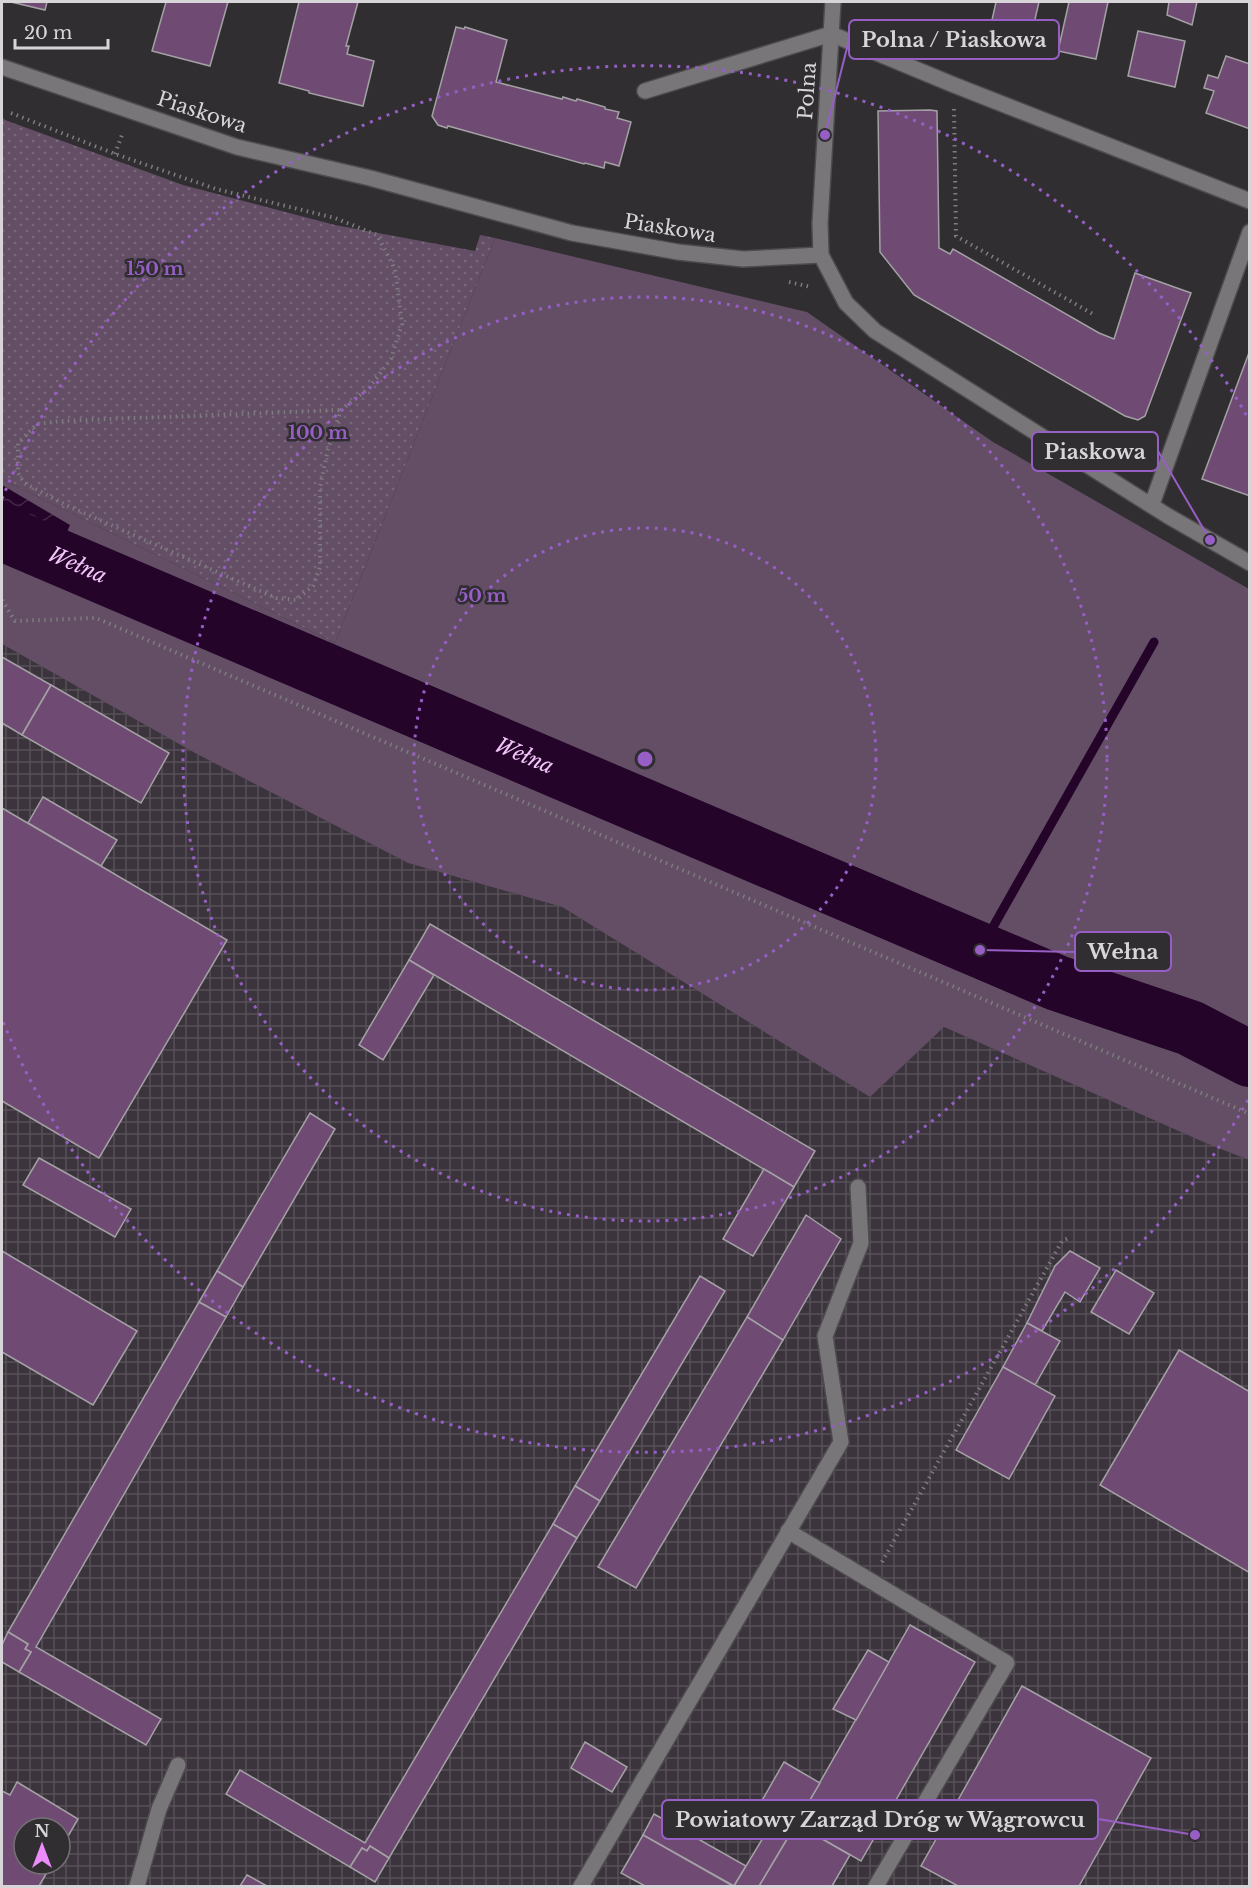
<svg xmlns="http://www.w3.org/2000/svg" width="1251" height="1888" font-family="'Libre Baskerville',serif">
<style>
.industrial{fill:url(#industrial-grid);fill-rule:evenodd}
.grass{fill:#634e66}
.park{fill:url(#park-dots)}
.water{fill:url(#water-waves)}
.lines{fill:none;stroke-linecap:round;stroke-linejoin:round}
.stream{stroke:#240429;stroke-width:9}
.river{stroke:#240429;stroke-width:56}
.building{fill:#6f4b74;stroke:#a4a1a5;stroke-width:1.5}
.minor-casing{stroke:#4d4b4d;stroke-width:18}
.path{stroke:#7e7c7e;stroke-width:4;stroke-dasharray:1.5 4.5;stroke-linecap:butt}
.minor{stroke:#787679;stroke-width:15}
.ring{fill:none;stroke:#975fc6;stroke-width:3;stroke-dasharray:3 6}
.labels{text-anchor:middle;stroke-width:5;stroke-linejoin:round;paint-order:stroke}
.street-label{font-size:20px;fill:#d7d5d7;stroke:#302e30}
.water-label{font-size:21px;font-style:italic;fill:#f3c5fa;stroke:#302e30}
.centre{fill:#975fc6;stroke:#302e30;stroke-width:3}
.ring-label{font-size:18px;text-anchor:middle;font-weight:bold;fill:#975fc6;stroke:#302e30;stroke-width:5;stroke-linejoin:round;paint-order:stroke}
.leader{fill:none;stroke:#975fc6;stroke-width:2}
.callout-dot{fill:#975fc6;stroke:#302e30;stroke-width:2}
.callout{fill:#302e30;stroke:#975fc6;stroke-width:2}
.callout-label{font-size:21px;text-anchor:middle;font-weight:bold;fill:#d7d5d7}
</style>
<defs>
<pattern id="industrial-grid" width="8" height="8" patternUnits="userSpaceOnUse" patternTransform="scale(1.5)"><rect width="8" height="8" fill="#3b343c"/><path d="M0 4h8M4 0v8" fill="none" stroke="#575057"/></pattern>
<pattern id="park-dots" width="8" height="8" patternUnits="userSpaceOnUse" patternTransform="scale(1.5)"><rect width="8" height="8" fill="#634e66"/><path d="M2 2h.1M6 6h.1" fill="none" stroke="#79677b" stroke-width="1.8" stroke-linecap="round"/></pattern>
<pattern id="water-waves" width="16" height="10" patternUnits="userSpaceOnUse" patternTransform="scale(1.5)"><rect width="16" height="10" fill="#240429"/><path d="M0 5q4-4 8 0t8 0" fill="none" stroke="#432847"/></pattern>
</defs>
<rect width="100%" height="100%" fill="#302e30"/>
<!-- industrial -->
<path class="industrial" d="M2,644L195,753L408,863L562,907L870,1097L944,1027L1208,1144L1249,1160V1886H2ZM24,1828H60V1864H24Z"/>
<!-- grass -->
<path class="grass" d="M495,238L807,312L993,442L1249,589V1160L1208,1144L944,1027L870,1097L562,907L408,863L195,753L2,644V479L335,643Z"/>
<!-- park -->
<path class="park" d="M2,117L5,120L183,185L335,225L475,251L480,235L495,238L335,643L2,479Z"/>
<!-- water -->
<path class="water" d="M2,485L70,525L52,567L2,548Z"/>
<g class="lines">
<!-- stream -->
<path class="stream" d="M980,950L1154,642"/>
<!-- river -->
<path class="river" id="s1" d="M2,533L1057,983L1190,1028L1250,1059"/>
</g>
<!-- building -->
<g class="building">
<path d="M11,2H47L45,10Z"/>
<path d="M166,2H228L210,66L152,51Z"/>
<path d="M299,2H358L346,46H349L347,54L374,61L363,106L309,93V91L279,83Z"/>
<path d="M996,2H1039L1033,28L992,20Z"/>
<path d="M1069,2H1108L1096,59L1058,51Z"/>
<path d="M1169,2H1197L1192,25L1167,15Z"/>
<path d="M456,27L464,29L465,27L507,40L496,82L562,99L563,97L576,101L577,99L605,107V109L619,112L617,118L631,122L619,166L605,162L604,168L585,163L584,164L448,126L447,128L438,125L432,116Z"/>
<path d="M1138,31L1185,41L1175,87L1128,76Z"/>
<path d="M1226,56L1250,64V129L1206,113L1214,91L1204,88L1208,75L1218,78Z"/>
<path d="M930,110L937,111L939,248L950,254L953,249L1099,333L1114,339L1135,273L1191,293L1145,416L1138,420L1125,416L914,295L880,252L878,111Z"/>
<path d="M1250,350V496L1202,479Z"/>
<path d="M2,657L51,685L22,735L2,723Z"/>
<path d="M51,685L169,753L141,803L22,735Z"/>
<path d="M43,797L117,840L101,866L28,823Z"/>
<path d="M2,808L227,940L99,1158L2,1101Z"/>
<path d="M430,924L815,1151L794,1187L409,960Z"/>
<path d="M409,960L434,975L383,1060L359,1045Z"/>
<path d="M310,1113L335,1129L243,1287L217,1271Z"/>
<path d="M39,1158L131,1209L115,1237L23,1185Z"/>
<path d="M764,1169L794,1187L753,1256L723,1239Z"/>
<path d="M806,1215L841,1239L783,1340L747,1317Z"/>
<path d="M2,1251L137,1331L93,1405L2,1352Z"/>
<path d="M1070,1251L1100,1268L1080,1302L1065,1292L1042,1331L1027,1323L1055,1266Z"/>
<path d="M1116,1270L1154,1293L1129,1334L1091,1312Z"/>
<path d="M217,1271L243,1287L226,1317L199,1302Z"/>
<path d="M700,1276L725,1291L600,1501L575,1486Z"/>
<path d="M199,1302L226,1317L36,1647L161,1719L146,1745L19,1672L31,1652L25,1649L28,1644L8,1632Z"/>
<path d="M747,1317L783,1340L636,1588L598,1567Z"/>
<path d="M1027,1323L1060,1341L1035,1385L1003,1367Z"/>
<path d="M1179,1350L1250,1392V1573L1100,1485Z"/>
<path d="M1003,1367L1055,1396L1009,1479L956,1450Z"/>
<path d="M575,1486L600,1501L577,1538L553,1524Z"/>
<path d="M553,1524L577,1538L389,1858L370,1846L367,1851L362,1848L350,1867L226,1794L240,1770L365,1843Z"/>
<path d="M910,1625L975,1662L861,1861L796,1824Z"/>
<path d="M8,1632L28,1644L25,1649L31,1652L19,1672L2,1662V1645Z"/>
<path d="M868,1650L889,1662L856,1720L833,1709Z"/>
<path d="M1022,1686L1151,1758L1079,1886H958L921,1866Z"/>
<path d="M585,1742L627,1767L612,1792L571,1768Z"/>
<path d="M784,1762L820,1783L787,1839L752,1818Z"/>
<path d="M17,1782L78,1819L60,1850V1828H24V1864H52L39,1886H2V1791L10,1795Z"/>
<path d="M654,1814L746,1866L734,1886L643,1835Z"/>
<path d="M796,1824L850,1855L832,1886H759Z"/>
<path d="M769,1828L787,1839L759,1886H734Z"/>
<path d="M643,1835L733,1886H645L621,1873Z"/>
<path d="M370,1846L389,1858L375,1882L350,1867L362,1848L367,1851Z"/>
<path d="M247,1875L267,1886H240Z"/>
</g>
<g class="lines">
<defs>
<g id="minor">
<path d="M833,2L820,223L821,255L846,303L875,331L1168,516L1250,563"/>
<path d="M2,67L237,147L370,178L572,233L678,252L743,259L821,255"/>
<path d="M645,91L831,34L954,85L1250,201"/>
<path d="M1152,504L1250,232"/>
<path d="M788,1531L1007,1663L876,1886"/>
<path d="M137,1886L159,1809L178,1765"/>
<path d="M581,1886L841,1442L825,1336L861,1243L858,1187"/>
</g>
</defs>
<!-- minor casing -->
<use href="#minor" class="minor-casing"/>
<!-- path -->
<g class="path">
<path d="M954,109L956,236L1093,314"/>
<path d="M11,113L115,154L216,189L335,218L377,235L395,269L402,324L391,359L369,388L341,410L328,449L320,487V567L313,586L296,600L276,598L68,506L24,483L18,473V443L37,424L61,421L341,410"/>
<path d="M115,154L123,132"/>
<path d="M789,282L811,287"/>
<path d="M2,600L15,621L96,618L1250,1114"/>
<path d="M882,1562L1062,1241L1071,1237"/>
</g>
<!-- minor -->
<use href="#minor" class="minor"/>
</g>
<!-- distance rings -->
<g class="ring">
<circle cx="645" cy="759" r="231"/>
<circle cx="645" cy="759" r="462"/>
<path d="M1248 1100A693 693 0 0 1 2 1019M2 499A693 693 0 0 1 1248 418"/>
</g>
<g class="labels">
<!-- street labels -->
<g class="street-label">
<text transform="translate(807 91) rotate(-86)" y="7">Polna</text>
<text transform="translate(202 112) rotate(18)" y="7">Piaskowa</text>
<text transform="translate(670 228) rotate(9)" y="7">Piaskowa</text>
</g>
<!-- water labels -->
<g class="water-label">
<text dy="7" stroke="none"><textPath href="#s1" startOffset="82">Wełna</textPath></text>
<text dy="7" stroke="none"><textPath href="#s1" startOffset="568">Wełna</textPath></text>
</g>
</g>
<circle cx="645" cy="759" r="9" class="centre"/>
<g class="ring-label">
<text x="155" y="275">150 m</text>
<text x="318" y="439">100 m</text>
<text x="482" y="602">50 m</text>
</g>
<!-- callouts -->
<path class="leader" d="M825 135L849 40M1210 540L1158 451M980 950L1075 952M1195 1835L1098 1819"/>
<g class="callout-dot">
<circle cx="825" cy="135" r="6"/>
<circle cx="1210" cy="540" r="6"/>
<circle cx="980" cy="950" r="6"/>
<circle cx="1195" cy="1835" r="6"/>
</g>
<g class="callout">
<rect x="849" y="20" width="210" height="39" rx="6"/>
<rect x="1032" y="432" width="126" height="39" rx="6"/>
<rect x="1075" y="932" width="96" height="39" rx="6"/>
<rect x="662" y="1800" width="436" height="39" rx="6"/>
</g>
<g class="callout-label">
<text x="954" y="47">Polna / Piaskowa</text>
<text x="1095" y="459">Piaskowa</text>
<text x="1123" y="959">Wełna</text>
<text x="880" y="1827">Powiatowy Zarząd Dróg w Wągrowcu</text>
</g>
<!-- border -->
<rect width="1251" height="1888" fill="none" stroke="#d7d5d7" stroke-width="6"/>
<!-- north arrow -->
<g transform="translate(42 1846)"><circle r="28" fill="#302e30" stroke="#737173" stroke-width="1.5"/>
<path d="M0-4.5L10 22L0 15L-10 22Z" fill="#ec8cfa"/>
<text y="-9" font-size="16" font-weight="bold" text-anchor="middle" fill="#d7d5d7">N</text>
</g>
<!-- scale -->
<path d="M15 39v9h93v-9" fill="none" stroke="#d7d5d7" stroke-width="3"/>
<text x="24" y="39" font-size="18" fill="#d7d5d7" stroke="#302e30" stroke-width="4.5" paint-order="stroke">20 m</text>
</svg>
